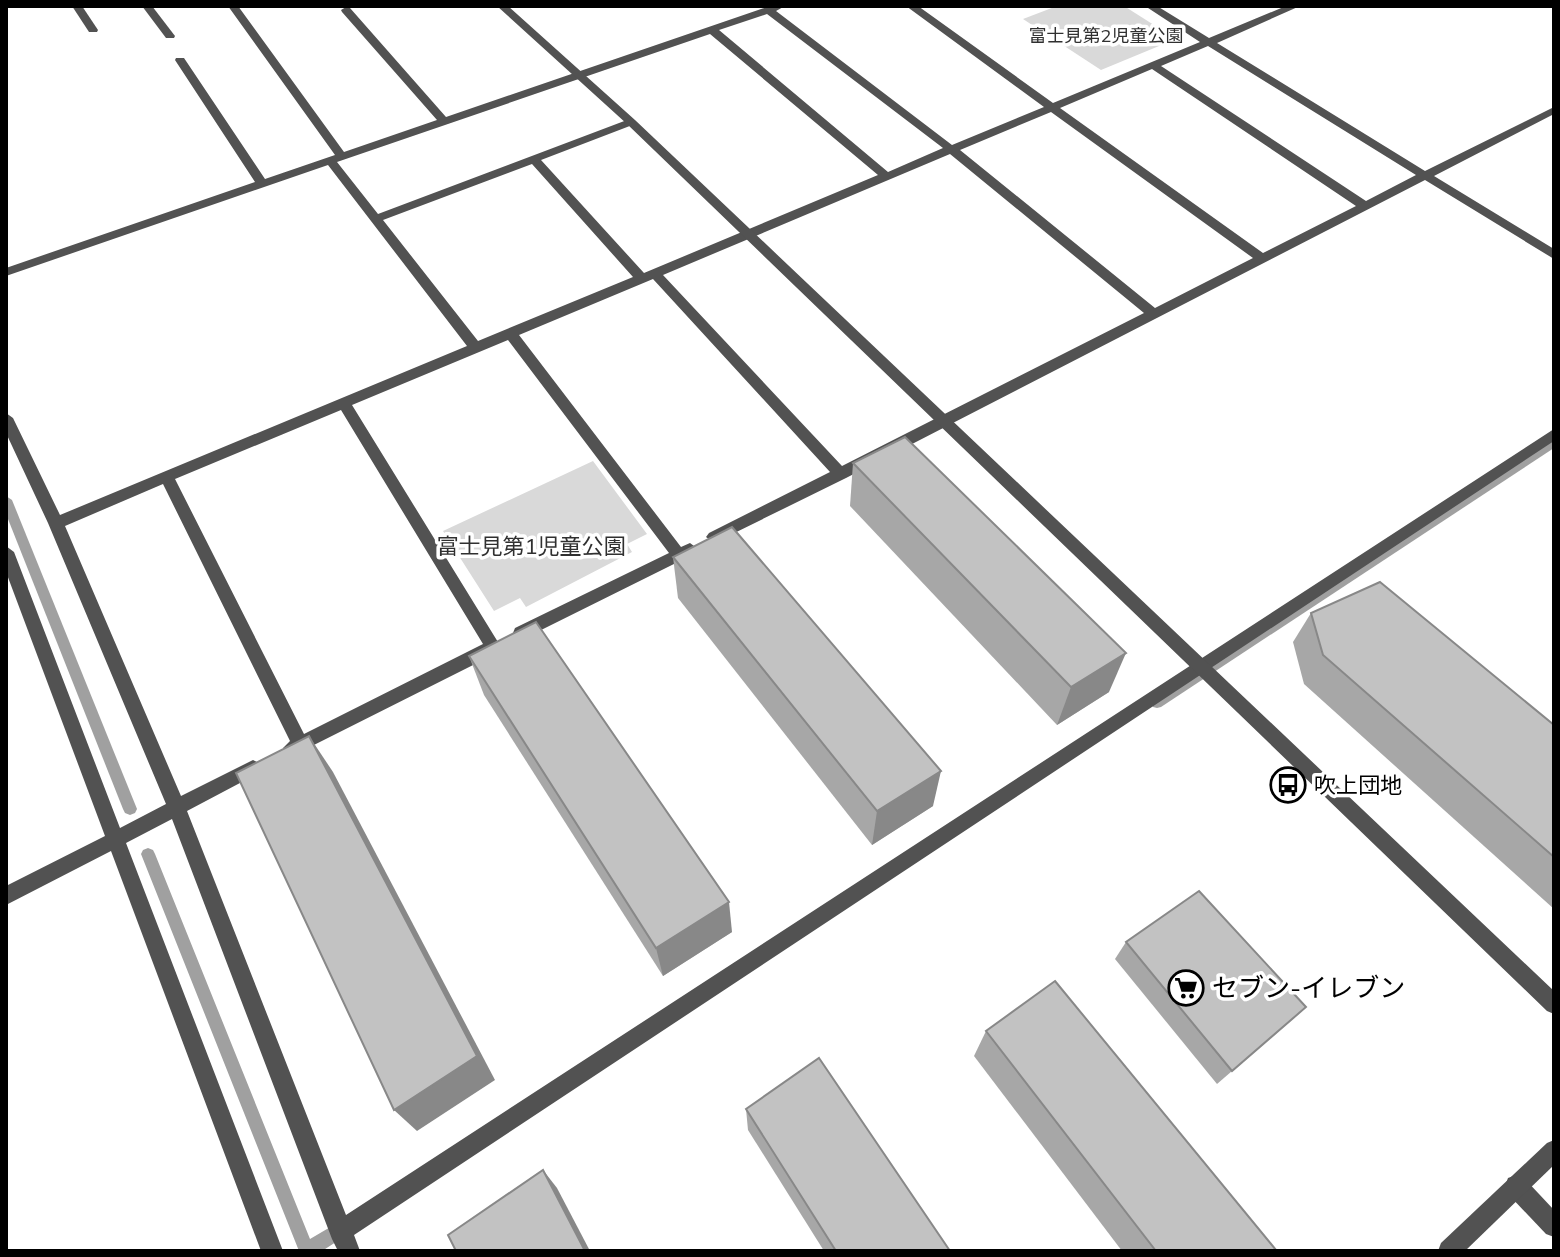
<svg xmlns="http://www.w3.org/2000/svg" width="1560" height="1257" font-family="Mulish,'Noto Sans JP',sans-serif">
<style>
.green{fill:#d9d9d9}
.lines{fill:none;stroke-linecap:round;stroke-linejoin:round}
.stream{fill:#a0a0a0;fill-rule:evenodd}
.minor{fill:#525252;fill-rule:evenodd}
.tertiary{fill:#525252;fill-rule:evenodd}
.wall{fill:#a7a7a7}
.shaded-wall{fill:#888}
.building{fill:#c2c2c2;stroke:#888;stroke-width:2}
.labels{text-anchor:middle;stroke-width:7;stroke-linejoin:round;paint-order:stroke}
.far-park-label{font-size:18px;fill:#303030;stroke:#fff}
.park-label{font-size:22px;fill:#303030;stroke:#fff}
.poi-label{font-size:22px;fill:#000;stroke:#fff;text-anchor:start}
.near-poi-label{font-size:26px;fill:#000;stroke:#fff;text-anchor:start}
</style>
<rect width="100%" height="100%" fill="#fff"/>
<!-- green -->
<g class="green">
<path d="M1057,6H1124L1176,39L1101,70L1023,19Z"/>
<path d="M593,461L647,534L627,544L632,552L526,607L520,598L494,611L443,531Z"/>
</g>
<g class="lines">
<!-- stream -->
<g class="stream">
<path d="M1554,439V448L1161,707L1157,708L1153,707L1151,703L1153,699Z"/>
<path d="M6,496L12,500L137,809L135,813L130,815L125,813L123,809L6,514Z"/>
<path d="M148,848L153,850L155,854L310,1239L344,1219L350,1221L352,1227L350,1233L322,1251H299L141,854L143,850Z"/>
</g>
<!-- minor -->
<g class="minor">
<path d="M72,6H82L98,30L97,32H89Z"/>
<path d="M142,6H152L175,36L174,38H166Z"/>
<path d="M228,6H238L344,152L437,120L342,12L341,10L346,7L350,8L446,117L770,6H785L776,11L952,145L1044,107L906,6H918L1053,103L1200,42L1145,6H1157L1209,38L1286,6H1300L1217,43L1425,171L1554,107V114L1434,176L1554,249V259L1425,180L846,478L714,543L706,537L709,533L830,472L653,279L519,335L681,547L690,543L698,549L684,559L521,640L515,638L513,633L515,628L669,553L508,340L352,405L501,647L499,652L292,756L286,753L283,748L290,741L163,484L65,526L181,796L253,760L259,763L262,768L259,773L187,811L346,1215L1554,429V441L354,1235L360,1251H338L332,1239L172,819L126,843L283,1251H261L111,851L6,905V886L105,836L6,572V546L14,552L120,828L166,804L48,523L6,433V413L13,418L60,515L467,346L328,165L6,276V268L255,182L175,60L176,58H184L265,179L335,155ZM767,14L943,148L888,172L719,30ZM710,34L878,175L644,273L541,160L635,124V120H627L378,214L337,162ZM1208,46L1416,175L1366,201L1161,66ZM1152,69L1356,206L1263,253L1060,108ZM1051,112L1253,258L1155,308L960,150ZM950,154L1144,313L842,466L663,275ZM532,164L633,277L478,341L383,220ZM341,410L483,644L304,734L175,479Z"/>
<path d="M1516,1175L1524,1178L1554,1210V1237L1546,1234L1508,1194L1505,1186L1508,1178Z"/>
</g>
<!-- tertiary -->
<g class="tertiary">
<path d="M497,6H508L635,120L1554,991V1014L1547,1011L627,124Z"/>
<path d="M1554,1140V1165L1465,1251H1438L1441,1243L1547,1143Z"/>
</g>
</g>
<!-- wall -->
<g class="wall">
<path d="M853,463L1109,692L1057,725L850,506Z"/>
<path d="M673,557L933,806L872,845L678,598Z"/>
<path d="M1311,613L1554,725V909L1304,684L1293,642Z"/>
<path d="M469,656L732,932L663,976L484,695Z"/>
<path d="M1126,942L1306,1007L1217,1084L1115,959Z"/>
<path d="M986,1031L1275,1251H1122L974,1056Z"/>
<path d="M746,1109L950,1251H824L748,1130Z"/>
</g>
<!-- shaded-wall -->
<g class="shaded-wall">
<path d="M1126,653L1109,692L1057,725L1071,687Z"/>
<path d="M309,736L333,772L495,1080L417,1131L394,1110Z"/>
<path d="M941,771L933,806L872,845L877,811Z"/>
<path d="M729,902L732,932L663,976L656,948Z"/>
<path d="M543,1170L557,1188L590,1251H585Z"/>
</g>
<!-- building -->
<g class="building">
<path d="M905,437L1126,653L1071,687L853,463Z"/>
<path d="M732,527L941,771L877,811L673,557Z"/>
<path d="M1380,582L1554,725V857L1323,655L1311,613Z"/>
<path d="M536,622L729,902L656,948L469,656Z"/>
<path d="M309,736L477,1056L394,1110L236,773Z"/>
<path d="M1199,891L1306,1007L1232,1071L1126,942Z"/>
<path d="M1055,981L1276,1250L1275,1251H1156L986,1031Z"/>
<path d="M819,1058L950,1251H836L746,1109Z"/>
<path d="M543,1170L585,1251H456L448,1235Z"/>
</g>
<!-- icons -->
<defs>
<symbol id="bus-ring" viewBox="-11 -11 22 22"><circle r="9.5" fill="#fff" stroke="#000" stroke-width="1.5"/><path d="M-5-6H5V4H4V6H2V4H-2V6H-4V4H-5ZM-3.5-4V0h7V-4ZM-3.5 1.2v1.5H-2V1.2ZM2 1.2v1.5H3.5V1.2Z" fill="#000"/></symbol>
<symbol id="supermarket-ring" viewBox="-11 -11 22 22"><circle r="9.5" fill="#fff" stroke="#000" stroke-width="1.5"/><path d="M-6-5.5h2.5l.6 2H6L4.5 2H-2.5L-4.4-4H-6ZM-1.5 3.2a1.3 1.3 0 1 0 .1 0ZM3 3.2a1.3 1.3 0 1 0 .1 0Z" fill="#000"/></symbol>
</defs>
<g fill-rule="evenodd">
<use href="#bus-ring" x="1268" y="765" width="40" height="40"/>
<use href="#supermarket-ring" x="1166" y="968" width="40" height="40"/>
</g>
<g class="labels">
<!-- far-park labels -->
<g class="far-park-label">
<text x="1106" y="42">富士見第2児童公園</text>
</g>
<!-- park labels -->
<g class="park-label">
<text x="531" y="554">富士見第1児童公園</text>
</g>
<!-- poi labels -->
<g class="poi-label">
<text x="1314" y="793">吹上団地</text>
</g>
<!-- near-poi labels -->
<g class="near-poi-label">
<text x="1212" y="997">セブン-イレブン</text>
</g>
</g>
<!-- border -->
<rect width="1560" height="1257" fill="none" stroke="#000000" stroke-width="16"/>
</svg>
